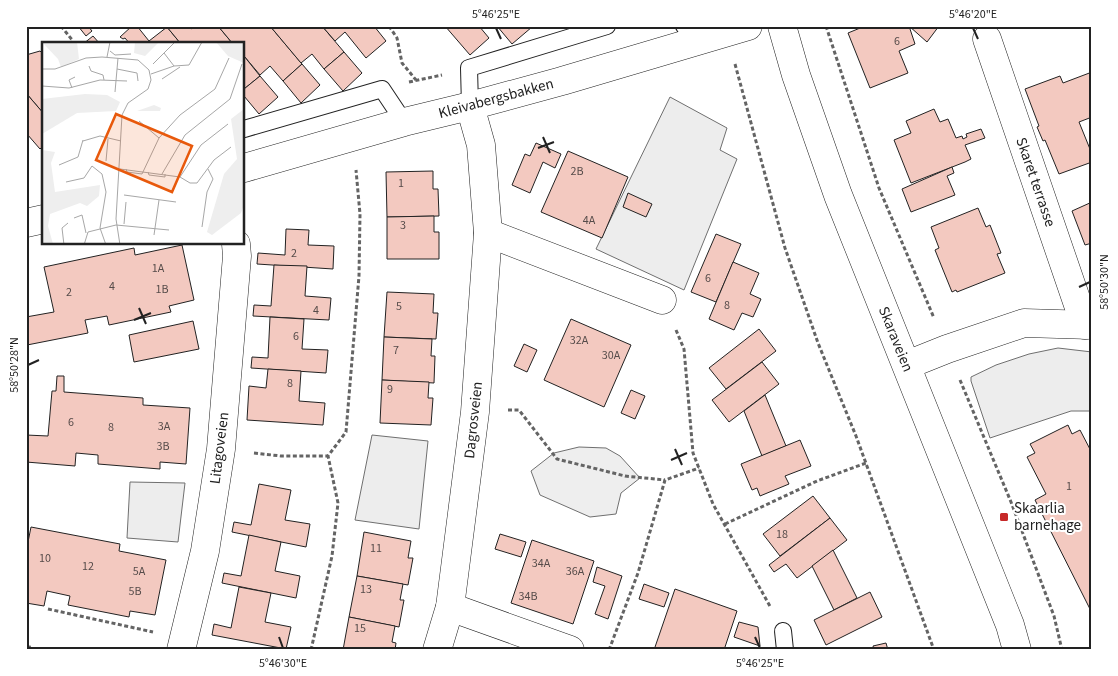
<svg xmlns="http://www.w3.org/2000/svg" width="1118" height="676" font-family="'Source Sans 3',sans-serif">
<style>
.green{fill:#eee;stroke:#6f6f6f}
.parking{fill:#ededed;stroke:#6f6f6f}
.building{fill:#f3c9c0;stroke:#222}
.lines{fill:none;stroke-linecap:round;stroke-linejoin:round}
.service-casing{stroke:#222;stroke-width:18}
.minor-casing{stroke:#222;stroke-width:29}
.path{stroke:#646464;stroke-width:3;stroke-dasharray:4 2.5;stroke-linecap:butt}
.service{stroke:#fff;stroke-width:16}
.minor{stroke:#fff;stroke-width:28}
.ticks{fill:none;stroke:#222;stroke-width:2}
.poi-dot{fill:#c62828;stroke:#fff;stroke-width:2}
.labels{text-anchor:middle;stroke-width:4;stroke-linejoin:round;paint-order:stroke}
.number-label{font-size:12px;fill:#564c4a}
.street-label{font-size:15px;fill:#222;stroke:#fff}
.poi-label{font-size:15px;fill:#222;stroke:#fff;text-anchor:start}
.inset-road{fill:none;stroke:#a7a7a7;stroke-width:1}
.view{fill:#e8590c;fill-opacity:0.15;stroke:#e8590c;stroke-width:2.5}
.inset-edge{fill:none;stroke:#222;stroke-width:2.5}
.neatline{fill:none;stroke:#222;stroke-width:2}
.ticks-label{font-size:12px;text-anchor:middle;fill:#222}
</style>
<rect width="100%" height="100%" fill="#fff"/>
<!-- green -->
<path class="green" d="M579,447L606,448L620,456L640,478L621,493L616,514L590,517L540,495L531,471L554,453Z"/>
<!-- parking -->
<g class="parking">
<path d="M670,97L727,128L720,150L737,159L684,290L596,249Z"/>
<path d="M1058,348L1092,352V411H1071L990,438L971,381V377L996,365L1029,354Z"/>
<path d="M372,435L428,441L419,529L355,520Z"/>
<path d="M130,482L185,483L178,542L127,538Z"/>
</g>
<!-- building -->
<g class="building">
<path d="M78,26H88L92,31L86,36Z"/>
<path d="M132,26H137L149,41L167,27L181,44H130L125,38L123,39L120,37Z"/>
<path d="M163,26H189L191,29L195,26H218L233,44H181L167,27L165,28Z"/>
<path d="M218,26H270L302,64L283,81L270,66L260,75L244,56V44H233Z"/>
<path d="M270,26H322L344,52L324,69L312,54L301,63Z"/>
<path d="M322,26H374L386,41L366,58L345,32L335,41Z"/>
<path d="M445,26H479L489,38L470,55Z"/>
<path d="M497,26H531L532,27L512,44Z"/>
<path d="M865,26H909L915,44L899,51L908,73L870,88L848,33Z"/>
<path d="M909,26H939L927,42Z"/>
<path d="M93,36L100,44H83Z"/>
<path d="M40,51L44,55V114L26,93V55Z"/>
<path d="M344,52L362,73L343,91L324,69Z"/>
<path d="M244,56L260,76L244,89Z"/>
<path d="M302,64L320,85L301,103L283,81Z"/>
<path d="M1092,72V117L1079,122L1092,154V162L1059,174L1045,140L1043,141L1037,127L1039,126L1025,89L1060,76L1063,83Z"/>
<path d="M260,76L278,97L259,114L244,96V89Z"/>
<path d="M26,93L44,114V145L40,149L27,134L26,135Z"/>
<path d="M934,109L940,122L948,119L956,138L962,136L963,139L967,137L966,134L981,129L985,138L965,145L971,159L965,162L911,183L894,140L911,133L906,121Z"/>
<path d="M536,143L561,154L555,168L543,162L530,193L512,185L525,154L530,156Z"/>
<path d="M568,151L628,177L602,238L541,212Z"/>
<path d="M952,167L954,173L947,176L955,195L911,212L902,189Z"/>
<path d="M433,171V189H438L439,216L387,217L386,172Z"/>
<path d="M628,193L652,204L646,217L623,207Z"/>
<path d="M1092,202V243L1085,245L1072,211Z"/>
<path d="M978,208L986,227L990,225L1001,253L997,254L1005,273L957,292L956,290L952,292L935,250L939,248L931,227Z"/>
<path d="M434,216V232H439V259H387V217Z"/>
<path d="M286,229L309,230L308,245L334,246L333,269L257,264L258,253L285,255Z"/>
<path d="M716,234L741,244L716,302L691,292Z"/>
<path d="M182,245L194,300L169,306L171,312L109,325L107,316L85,320L88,333L27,345L26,317L54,312L44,267L134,248L135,255Z"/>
<path d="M733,262L759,273L750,294L761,299L753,317L742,313L734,330L709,319Z"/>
<path d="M274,265L307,266L305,296L331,298L329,320L253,316L254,305L271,306Z"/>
<path d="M387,292L434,294L433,313H438L436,339L384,337Z"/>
<path d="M270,317L304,319L302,349L328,350L326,373L251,368L252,357L268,358Z"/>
<path d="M571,319L631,345L604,407L544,380Z"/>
<path d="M193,321L199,349L134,362L129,335Z"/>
<path d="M759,329L776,351L726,389L709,368Z"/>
<path d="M384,337L432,339L431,356H435L434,383L382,380Z"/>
<path d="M524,344L537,350L527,372L514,366Z"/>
<path d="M762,362L779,384L729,422L712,400Z"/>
<path d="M268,369L301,371L299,401L325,403L323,425L247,420L249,386L266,388Z"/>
<path d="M57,376H64V392L143,398V405L190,408L186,464L160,462V469L98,464V455L76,453L75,466L26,462V435L48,436L52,391H56Z"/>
<path d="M382,380L429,382L428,398H433L431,425L380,423Z"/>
<path d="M631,390L645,396L635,419L621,413Z"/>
<path d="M765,395L786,446L762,456L744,411Z"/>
<path d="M1068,425L1072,434L1080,430L1092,453V613L1035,500L1046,494L1027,457L1035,453L1030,444Z"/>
<path d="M800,440L811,466L785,476L789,484L760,496L757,488L752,490L741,464Z"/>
<path d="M259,484L291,490L285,520L310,524L306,547L232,532L234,522L251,525Z"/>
<path d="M813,496L830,518L780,556L763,534Z"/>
<path d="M830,518L847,540L797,578L786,564L774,572L769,565Z"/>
<path d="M31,527L120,544L119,551L166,560L155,615L130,611L129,617L68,605L70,596L47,591L44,606L26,603V552Z"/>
<path d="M364,532L411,541L408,558H413L408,585L357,576Z"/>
<path d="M500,534L526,542L521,557L495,549Z"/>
<path d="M249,535L281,542L275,571L300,576L296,598L222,583L224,573L241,576Z"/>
<path d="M532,540L594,561L573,624L511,603Z"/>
<path d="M833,550L857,598L834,610L812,566Z"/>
<path d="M597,567L622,576L608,619L595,614L605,586L593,582Z"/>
<path d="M357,576L403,584L400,600H404L399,627L349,617Z"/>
<path d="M644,584L669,593L664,607L639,599Z"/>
<path d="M239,587L271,593L265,622L291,627L286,649L212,635L214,624L231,628Z"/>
<path d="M675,589L737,611L724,650H654Z"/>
<path d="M870,592L882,617L826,645L814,620Z"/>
<path d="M349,617L395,626L392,642L396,643L395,650H343Z"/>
<path d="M739,622L758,627L760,646L734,637Z"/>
<path d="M886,643L888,650H889H874L873,646Z"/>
</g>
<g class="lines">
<defs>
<g id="service">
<path d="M684,26L697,42"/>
<path d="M470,106L469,68L607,26"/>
<path d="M244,129L382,89L404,122"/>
<path d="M783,631L785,650"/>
</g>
<g id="minor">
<path d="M782,26L796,75L838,195L1010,625L1017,650"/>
<path d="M987,39L1085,325"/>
<path d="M244,168L404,122L470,106L562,81L748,26"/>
<path d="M26,223L44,219"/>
<path d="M488,233L662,300"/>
<path d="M907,365L947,349L1024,323L1092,325"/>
<path d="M450,607L570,650"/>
<path d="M181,650L205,551L221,449L237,256L236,244"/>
<path d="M437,650L450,607L475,412L488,233L481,145L470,106"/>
</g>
</defs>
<!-- service casing -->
<use href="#service" class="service-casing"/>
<!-- minor casing -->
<use href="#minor" class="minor-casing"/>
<!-- path -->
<g class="path">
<path d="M61,26L73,41L72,44"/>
<path d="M389,26L397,38L402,63L416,80"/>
<path d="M826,26L879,188L934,318"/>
<path d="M735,64L785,248L818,343L856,436L934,650"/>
<path d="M409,82L442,75"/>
<path d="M676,330L684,349L693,453L713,504L771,608"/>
<path d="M960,380L1011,502L1054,616L1062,650"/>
<path d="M508,410H519L557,459L625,476L665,480"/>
<path d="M254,453L281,456H328"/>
<path d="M725,524L817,481L866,463"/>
<path d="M48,609L153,632"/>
<path d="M26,640L31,650"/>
<path d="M311,650L332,556L338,503L328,456L346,432L359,276L360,214L356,170"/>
<path d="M609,650L638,573L665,480L699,468"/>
</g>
<!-- service -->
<use href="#service" class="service"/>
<!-- minor -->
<use href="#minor" class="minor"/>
</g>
<!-- ticks -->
<path class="ticks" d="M496,28L501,39M973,28L978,39M543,137L550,153M538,148L554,142M1079,287L1090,282M139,308L146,324M134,320L151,313M28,365L39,360M675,449L682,465M671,460L687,453M279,637L283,648M755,637L760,648"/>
<!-- markers -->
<rect class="poi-dot" x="999" y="512" width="10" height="10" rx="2.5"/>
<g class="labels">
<!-- number labels -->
<g class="number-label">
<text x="897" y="45">6</text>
<text x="577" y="175">2B</text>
<text x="401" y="187">1</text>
<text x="589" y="224">4A</text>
<text x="403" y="229">3</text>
<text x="294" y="257">2</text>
<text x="158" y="272">1A</text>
<text x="708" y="282">6</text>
<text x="112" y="290">4</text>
<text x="162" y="293">1B</text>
<text x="69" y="296">2</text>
<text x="727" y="309">8</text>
<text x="399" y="310">5</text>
<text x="316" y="314">4</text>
<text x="296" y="340">6</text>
<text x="579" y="344">32A</text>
<text x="396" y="354">7</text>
<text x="611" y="359">30A</text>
<text x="290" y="387">8</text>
<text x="390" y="393">9</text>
<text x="71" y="426">6</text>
<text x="164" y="430">3A</text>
<text x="111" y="431">8</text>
<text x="163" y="450">3B</text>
<text x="1069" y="490">1</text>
<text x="782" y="538">18</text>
<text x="376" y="552">11</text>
<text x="45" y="562">10</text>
<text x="541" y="567">34A</text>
<text x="88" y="570">12</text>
<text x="139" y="575">5A</text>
<text x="575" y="575">36A</text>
<text x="366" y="593">13</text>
<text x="135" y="595">5B</text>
<text x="528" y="600">34B</text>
<text x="360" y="632">15</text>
</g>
<!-- street labels -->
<g class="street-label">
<text transform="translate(496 98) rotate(-15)" y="5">Kleivabergsbakken</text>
<text transform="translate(1036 182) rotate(71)" y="5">Skaret terrasse</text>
<text transform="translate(896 339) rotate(68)" y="5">Skaraveien</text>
<text transform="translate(473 420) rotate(-84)" y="5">Dagrosveien</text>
<text transform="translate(219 448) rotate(-83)" y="5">Litagoveien</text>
</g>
<!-- poi labels -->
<g class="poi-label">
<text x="1014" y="513">Skaarlia<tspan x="1014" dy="17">barnehage</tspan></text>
</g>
</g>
<!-- overview -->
<g transform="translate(42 42)">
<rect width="202" height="202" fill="#fff"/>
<path d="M0,0H35L37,17L19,25L16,17ZM93,0H117L103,14L92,11ZM174,0H202V21L186,14ZM43,52L65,53L78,60L74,69L35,71L0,92V57ZM112,63L119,66L118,69H95ZM202,67V163L199,171L170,193L165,190L182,132L195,117L189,77ZM0,108L13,110L9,121L13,150L58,143L57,154L45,164L38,161L8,172L6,184L11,202H0Z" fill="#eee"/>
<path class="inset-road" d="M68,9L73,13L89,12M65,15L68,0M111,22L133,0M47,24L49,29L61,33L62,38M132,24L147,23L160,0M0,27H13L44,16L60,15L96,18L107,28L109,38L106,47L86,61L80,73L74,177L78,203M75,27L95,31L96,39M109,32L132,24L122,11M120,37L138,25M0,44L27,46L58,38L85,39M30,46L27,38L33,35M73,50L76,16M97,79L117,96M41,99L58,94L79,99M64,119L66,97M17,123L36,115L41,98M78,127L138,135L148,141H155L172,118L189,105M84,127L85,130L100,132L117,96L138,73L173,47L187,16M106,130L107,133L123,135V132M120,132L143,93L188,57L200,22M138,135L159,103L186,82M24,140L42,136L50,124L60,132L64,150L58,186L64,203M82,153L134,160M32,176L40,173L44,191M82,182L84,160M160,185L165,150L171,137L166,127M112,193L117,158M22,203L20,186L26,181M42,203L46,190L74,183L127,188"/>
<path class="view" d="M74,72L150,104L130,150L54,118Z"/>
<rect width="202" height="202" class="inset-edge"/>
</g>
<!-- border -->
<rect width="1118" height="676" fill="none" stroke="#ffffff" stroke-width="55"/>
<rect x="28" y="28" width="1062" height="620" class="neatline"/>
<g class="ticks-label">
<text x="496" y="18">5°46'25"E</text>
<text x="973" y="18">5°46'20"E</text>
<text transform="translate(1104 282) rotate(-90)" y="4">58°50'30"N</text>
<text transform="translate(14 365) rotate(-90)" y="4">58°50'28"N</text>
<text x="283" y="667">5°46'30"E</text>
<text x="760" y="667">5°46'25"E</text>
</g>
</svg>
